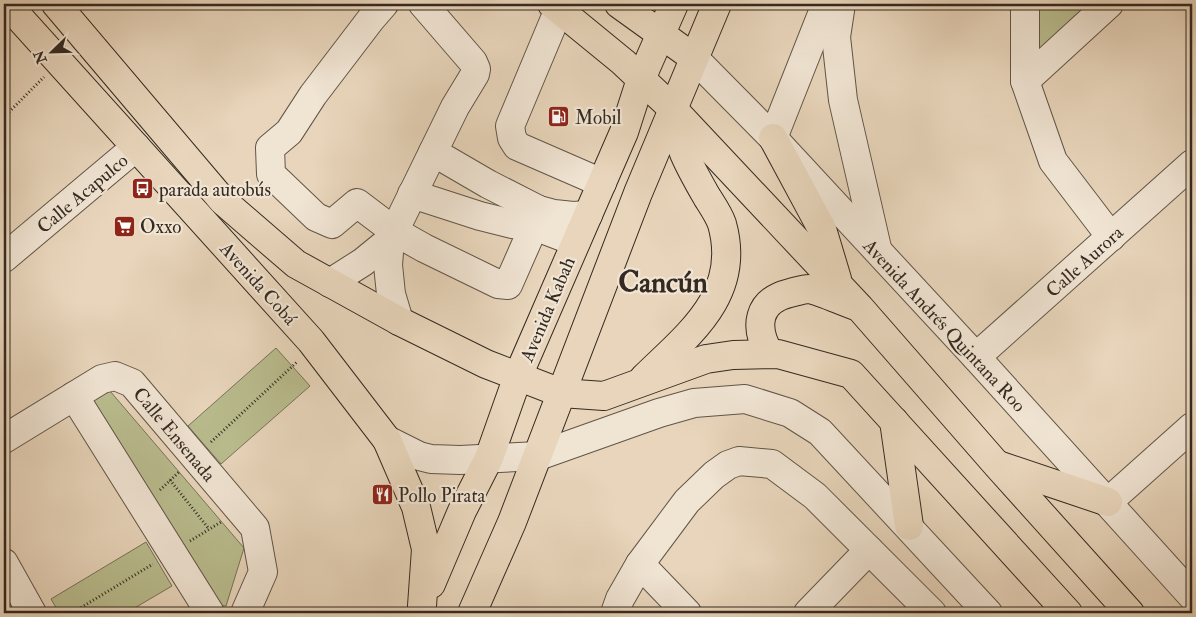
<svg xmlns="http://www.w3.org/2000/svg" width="1196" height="617" font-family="'IM FELL Double Pica',serif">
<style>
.green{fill:#b9bc8e;stroke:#767358}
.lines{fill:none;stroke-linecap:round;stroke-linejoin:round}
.minor-casing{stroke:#615548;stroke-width:30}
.major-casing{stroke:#342a21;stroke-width:30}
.path{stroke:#342a21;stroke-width:3;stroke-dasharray:1 2.5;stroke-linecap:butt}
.minor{stroke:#f0e4d3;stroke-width:28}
.major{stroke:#e8d5bb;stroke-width:28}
.labels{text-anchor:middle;stroke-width:4.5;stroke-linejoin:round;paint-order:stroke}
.poi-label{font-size:19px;fill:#342a21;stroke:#f0e4d3;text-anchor:start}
.street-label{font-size:19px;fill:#342a21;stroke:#f0e4d3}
.town-label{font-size:29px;font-weight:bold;fill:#342a21;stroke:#f0e4d3}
</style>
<rect width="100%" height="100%" fill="#e8d5bb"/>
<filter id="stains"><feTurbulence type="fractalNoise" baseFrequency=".004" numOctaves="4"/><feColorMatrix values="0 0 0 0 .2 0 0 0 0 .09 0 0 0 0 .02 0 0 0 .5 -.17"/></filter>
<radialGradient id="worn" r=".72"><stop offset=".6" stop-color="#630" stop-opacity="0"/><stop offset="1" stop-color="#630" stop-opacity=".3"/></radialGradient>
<!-- green -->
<g class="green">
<path d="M1037,4H1091L1039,52L1034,16Z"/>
<path d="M276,348L310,386L221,464L188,426Z"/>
<path d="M110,391L244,548L226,606L214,605L87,394Z"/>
<path d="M146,542L172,586L126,613H59L51,599Z"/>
</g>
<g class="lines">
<defs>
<g id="minor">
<path d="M384,4L371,19L313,95L289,132L270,148L271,174L316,217L332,224L357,203L394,231L424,248L498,284L508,285L534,226L539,210"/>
<path d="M841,4L836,37L843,100L877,248"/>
<path d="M1025,4V81L1053,161L1111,237"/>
<path d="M559,9L510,126L512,138L517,146L602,183"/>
<path d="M694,58L773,138L976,357L1192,596"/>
<path d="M1025,81L1109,4"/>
<path d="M773,138L826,4"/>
<path d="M433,152L488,184L539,210L554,214L573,216L588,215"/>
<path d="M412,194L480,216L512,224L534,226L576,242"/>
<path d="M4,258L136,147"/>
<path d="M330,283L363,262L390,240"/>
<path d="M399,321L391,294L388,265L390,240L455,107L475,74L476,69L473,62L423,4"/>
<path d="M976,357L1192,164"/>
<path d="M74,396L210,613"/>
<path d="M4,439L102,379L115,376L132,383L255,528L263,572L245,613"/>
<path d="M387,440L419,456L431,459L460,460L538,456L659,413L694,403L745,399L790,413L820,432L988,613"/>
<path d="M1108,502L1192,427"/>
<path d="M4,563L32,613"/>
<path d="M640,564L687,613"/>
<path d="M615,613L620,599L640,564L687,501L714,475L728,465L739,461L772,464L815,496L932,613"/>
<path d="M808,613L869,550"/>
</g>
<g id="major">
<path d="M7,4L311,341L387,440L416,507L426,549L422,606"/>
<path d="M56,4L223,201L296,264L399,321L486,364L561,393L604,396L706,359L733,355L778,354L851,374L1068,613"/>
<path d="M552,4L623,62L673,109L860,308L997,465L1130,613"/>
<path d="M619,4L694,58"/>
<path d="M773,138L822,229L837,279"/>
<path d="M769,353C754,327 757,301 790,293C795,292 803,289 809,289C820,291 844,302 856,306"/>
<path d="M644,378C689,334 742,295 722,224C719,215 712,205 707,197C691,169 675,142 673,109"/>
<path d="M894,421L909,526"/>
<path d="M998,465L1108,502"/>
<path d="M431,584L462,511L489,458L518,376L624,132L641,79L674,4"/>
<path d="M472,613L512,522L638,193L717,4"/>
</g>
</defs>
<!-- minor casing -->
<use href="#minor" class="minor-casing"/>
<!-- major casing -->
<use href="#major" class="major-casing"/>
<!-- path -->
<g class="path">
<path d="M4,117L44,77"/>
<path d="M211,442L298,361"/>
<path d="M170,480L209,529"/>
<path d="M160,490L179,472"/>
<path d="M190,541L221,522"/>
<path d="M72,613L153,564"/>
</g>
<!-- minor -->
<use href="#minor" class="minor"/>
<!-- major -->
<use href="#major" class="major"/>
</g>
<!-- icons -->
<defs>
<symbol id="fuel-square" viewBox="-11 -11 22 22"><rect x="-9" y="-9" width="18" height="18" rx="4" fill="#8f2418" stroke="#f0e4d3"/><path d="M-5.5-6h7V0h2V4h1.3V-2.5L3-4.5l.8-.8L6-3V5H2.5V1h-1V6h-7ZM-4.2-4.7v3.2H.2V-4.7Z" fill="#fff"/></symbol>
<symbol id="bus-square" viewBox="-11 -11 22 22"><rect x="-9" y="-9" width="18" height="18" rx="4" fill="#8f2418" stroke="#f0e4d3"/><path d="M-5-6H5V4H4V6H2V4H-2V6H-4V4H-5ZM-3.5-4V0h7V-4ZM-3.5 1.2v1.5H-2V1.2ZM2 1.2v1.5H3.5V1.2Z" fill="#fff"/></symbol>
<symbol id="supermarket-square" viewBox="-11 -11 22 22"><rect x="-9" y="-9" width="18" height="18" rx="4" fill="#8f2418" stroke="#f0e4d3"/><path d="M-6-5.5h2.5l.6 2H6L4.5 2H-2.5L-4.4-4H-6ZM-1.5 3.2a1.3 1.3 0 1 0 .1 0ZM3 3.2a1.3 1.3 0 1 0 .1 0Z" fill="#fff"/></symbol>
<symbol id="restaurant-square" viewBox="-11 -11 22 22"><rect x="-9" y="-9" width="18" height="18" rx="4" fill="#8f2418" stroke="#f0e4d3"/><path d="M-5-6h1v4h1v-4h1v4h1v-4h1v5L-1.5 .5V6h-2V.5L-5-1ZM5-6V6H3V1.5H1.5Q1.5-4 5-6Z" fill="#fff"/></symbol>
</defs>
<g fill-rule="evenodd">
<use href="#fuel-square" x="546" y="104" width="25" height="25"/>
<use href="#bus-square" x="130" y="176" width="25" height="25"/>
<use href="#supermarket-square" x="112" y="214" width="25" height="25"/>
<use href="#restaurant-square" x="370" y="482" width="25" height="25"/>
</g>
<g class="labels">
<!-- poi labels -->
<g class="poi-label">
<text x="575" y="124">Mobil</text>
<text x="159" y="196">parada autobús</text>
<text x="140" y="233">Oxxo</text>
<text x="398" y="502">Pollo Pirata</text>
</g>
<!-- street labels -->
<g class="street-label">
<text transform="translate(82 193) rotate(-40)" y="7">Calle Acapulco</text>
<text transform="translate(1084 261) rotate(-42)" y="7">Calle Aurora</text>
<text transform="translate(259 283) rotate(48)" y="7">Avenida Cobá</text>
<text transform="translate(547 309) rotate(-67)" y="7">Avenida Kabah</text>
<text transform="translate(945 325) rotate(47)" y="7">Avenida Andrés Quintana Roo</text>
<text transform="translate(175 434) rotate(50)" y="7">Calle Ensenada</text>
</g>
<!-- town labels -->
<g class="town-label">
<text x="663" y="292">Cancún</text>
</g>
</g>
<!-- margin -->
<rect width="1196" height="617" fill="none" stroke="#e8d5bb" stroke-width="20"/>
<rect x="5" y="5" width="1186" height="607" fill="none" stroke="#342a21" stroke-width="2.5"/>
<rect x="10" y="10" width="1176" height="597" fill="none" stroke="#342a21"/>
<!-- north arrow -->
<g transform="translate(52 52) rotate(247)" stroke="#f0e4d3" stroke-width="4" paint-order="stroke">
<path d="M0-4L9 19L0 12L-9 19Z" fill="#342a21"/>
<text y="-8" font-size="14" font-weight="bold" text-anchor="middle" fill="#342a21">N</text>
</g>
<rect width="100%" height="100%" filter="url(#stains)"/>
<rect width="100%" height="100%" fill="url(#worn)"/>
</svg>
